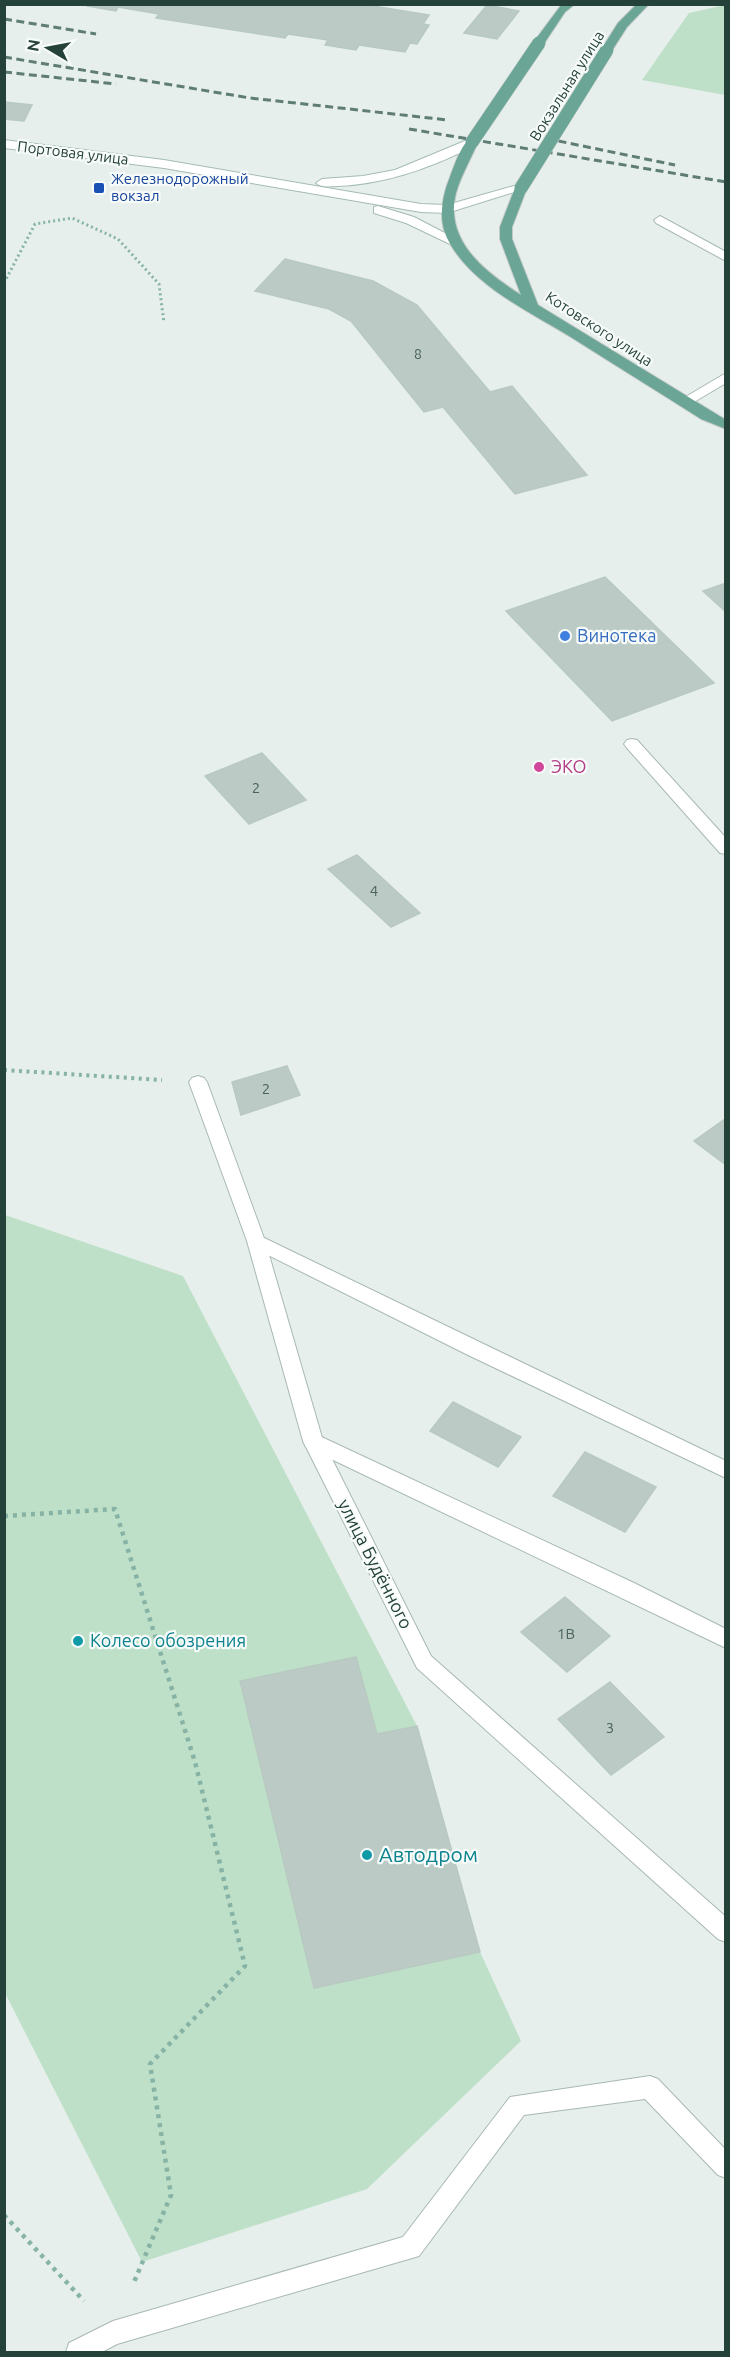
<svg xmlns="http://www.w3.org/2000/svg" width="730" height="2357" font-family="Ubuntu,sans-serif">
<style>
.green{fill:#bfe0c8}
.building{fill:#bbcac4;stroke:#b8c9c2;stroke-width:1.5}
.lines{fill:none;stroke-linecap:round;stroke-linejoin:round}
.lane-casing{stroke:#a8b8b2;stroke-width:2}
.street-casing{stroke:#a8b8b2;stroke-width:2}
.secondary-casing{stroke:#a4bbb3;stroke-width:2}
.primary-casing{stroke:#c2cac8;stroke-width:2}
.path-far2{stroke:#86b3a5;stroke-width:3;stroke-dasharray:2 3;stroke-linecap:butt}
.path-far1{stroke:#86b3a5;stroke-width:4;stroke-dasharray:3 4.5;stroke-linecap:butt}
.path{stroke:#86b3a5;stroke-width:4.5;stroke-dasharray:4 5;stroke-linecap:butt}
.lane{fill:#fff;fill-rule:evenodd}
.street{fill:#fff;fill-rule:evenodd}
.secondary{fill:#fff;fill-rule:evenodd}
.primary{fill:#6aa596;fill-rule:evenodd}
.rail{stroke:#5f7d75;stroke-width:3;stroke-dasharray:8 4.5;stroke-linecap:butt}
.primary-bridge-casing{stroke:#c2cac8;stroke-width:14;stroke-linecap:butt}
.primary-bridge{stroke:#6aa596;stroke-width:13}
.transit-dot{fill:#1a4fb4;stroke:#f7fbf9;stroke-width:2}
.shop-dot{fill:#3f7fe0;stroke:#f7fbf9;stroke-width:2}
.hotel-dot{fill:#d1479c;stroke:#f7fbf9;stroke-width:2}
.culture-dot{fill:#0f9aa8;stroke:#f7fbf9;stroke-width:2}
.labels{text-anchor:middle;stroke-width:4.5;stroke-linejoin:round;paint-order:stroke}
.far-number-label{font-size:14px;fill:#4a645c}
.far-street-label{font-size:15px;fill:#24423a;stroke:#f7fbf9}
.far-transit-label{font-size:15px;fill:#164399;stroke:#f7fbf9;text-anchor:start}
.number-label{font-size:15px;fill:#4a645c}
.shop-label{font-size:18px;fill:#366cbe;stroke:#f7fbf9;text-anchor:start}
.hotel-label{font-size:18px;fill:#b23c85;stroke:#f7fbf9;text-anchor:start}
.street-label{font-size:18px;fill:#24423a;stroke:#f7fbf9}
.culture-label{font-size:18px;fill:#0d838f;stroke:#f7fbf9;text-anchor:start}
.near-culture-label{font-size:21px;fill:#0d838f;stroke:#f7fbf9;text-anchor:start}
</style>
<rect width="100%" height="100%" fill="#e6efeb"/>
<!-- green -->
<g class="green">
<path d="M725,5V95L642,80L689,13Z"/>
<path d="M5,1215L183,1276L417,1726L480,1952L521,2041L367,2189L142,2262L5,1993Z"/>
</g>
<!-- building -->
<g class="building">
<path d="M88,4H361L429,15L423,24L429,25L417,44L410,43L405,52L359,45L356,50L325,45L328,40L288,34L285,38L156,18L159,14L118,7L116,11L87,6Z"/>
<path d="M487,5L519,11L497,39L464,33Z"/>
<path d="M4,102L32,105L24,121L4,119Z"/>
<path d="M285,259L373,281L417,305L490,392L512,386L587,475L515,494L443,407L424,412L351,321L329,309L255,291Z"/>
<path d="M605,577L714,683L612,721L506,611Z"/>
<path d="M726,583V612L703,591Z"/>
<path d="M262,753L306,800L249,824L205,776Z"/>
<path d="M357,855L420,913L391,927L328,869Z"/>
<path d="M287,1066L300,1095L241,1115L232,1082Z"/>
<path d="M725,1119L726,1120V1165L694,1141Z"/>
<path d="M453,1402L521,1437L498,1467L430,1431Z"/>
<path d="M585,1452L656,1487L625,1532L553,1496Z"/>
<path d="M565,1597L610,1636L567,1672L521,1632Z"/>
<path d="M356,1657L377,1734L417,1726L480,1952L314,1988L240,1681Z"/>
<path d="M610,1682L664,1737L611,1775L558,1719Z"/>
</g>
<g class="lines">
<defs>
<g id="lane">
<path d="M660,216L726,252V261L656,223L654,220Z"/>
<path d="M726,373V383L689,405H679L677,402Z"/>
<path d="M256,1234L726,1461V1478L468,1355L250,1246L247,1241L250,1236Z"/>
<path d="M313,1433L634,1583L726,1629V1648L306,1447L303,1441L306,1435Z"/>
<path d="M650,2076L658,2079L726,2150V2178L718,2175L645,2099L524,2115L419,2256L117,2344L102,2352H66L69,2343L113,2321L403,2237L510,2097Z"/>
</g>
<g id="street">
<path d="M632,739L637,740L726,838V854L720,853L627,748L624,744L627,740Z"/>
<path d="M198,1076L204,1078L207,1082L265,1241L323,1441L431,1656L726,1917V1942L718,1939L417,1668L303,1441L247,1241L189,1082L192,1078Z"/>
</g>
<g id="secondary">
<path d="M472,138L476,139V145C433,167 387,184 338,186C330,186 322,188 316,183L322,179L363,176L395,170Z"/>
<path d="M4,140L164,160L421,204L447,205L521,184L527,188L447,213L421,212L164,168L4,148Z"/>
<path d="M378,206L414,217L460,241L454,245L450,244L406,223L374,213V207Z"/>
</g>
<g id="primary">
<path d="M562,4H575L565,12L543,45H535L533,43Z"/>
<path d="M637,4H649L627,27L611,52H603L601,50L618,23Z"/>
<path d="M472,138L478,142C471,159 461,175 456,193C444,241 485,272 521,295L500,239V227L515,188L525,185L527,188L512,227V239L538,305L726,420V429L701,419C659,392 616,366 574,339C531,312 471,286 447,238C438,218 442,197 450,177C454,167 462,141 472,138Z"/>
</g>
</defs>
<!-- lane casing -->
<use href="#lane" class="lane-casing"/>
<!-- street casing -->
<use href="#street" class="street-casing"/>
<!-- secondary casing -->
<use href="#secondary" class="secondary-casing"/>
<!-- primary casing -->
<use href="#primary" class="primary-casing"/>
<!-- path-far2 -->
<path class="path-far2" d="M4,283L35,224L72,218L118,239L159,284L164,323"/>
<!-- path-far1 -->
<path class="path-far1" d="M4,1070L162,1080"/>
<!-- path -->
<g class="path">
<path d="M4,1516L115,1509L195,1762L245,1966L150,2064L171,2195L134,2282"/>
<path d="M4,2215L84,2301"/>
</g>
<!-- lane -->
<use href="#lane" class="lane"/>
<!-- street -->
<use href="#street" class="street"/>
<!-- secondary -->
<use href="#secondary" class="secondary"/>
<!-- primary -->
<use href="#primary" class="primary"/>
<!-- rail -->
<g class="rail">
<path d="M4,19L96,34"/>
<path d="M4,57L250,98L448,120"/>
<path d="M4,72L116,84"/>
<path d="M409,129L726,182"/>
<path d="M534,136L675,165"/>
</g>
<defs>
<g id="primary-bridge">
<path d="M472,142L539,43"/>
<path d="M521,188L607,50"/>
</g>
</defs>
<!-- primary-bridge casing -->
<use href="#primary-bridge" class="primary-bridge-casing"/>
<!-- primary-bridge -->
<use href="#primary-bridge" class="primary-bridge"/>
</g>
<!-- markers -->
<rect class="transit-dot" x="93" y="182" width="12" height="12" rx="3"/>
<circle class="shop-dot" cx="565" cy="636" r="6"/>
<circle class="hotel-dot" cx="539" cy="767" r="6"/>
<g class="culture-dot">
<circle cx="78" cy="1641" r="6"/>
<circle cx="367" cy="1855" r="6"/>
</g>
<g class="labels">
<!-- far-number labels -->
<g class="far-number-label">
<text x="418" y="359">8</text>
</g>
<!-- far-street labels -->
<g class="far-street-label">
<text transform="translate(567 86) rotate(-58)" y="5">Вокзальная улица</text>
<text transform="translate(73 153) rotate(7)" y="5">Портовая улица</text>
<text transform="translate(599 329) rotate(33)" y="5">Котовского улица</text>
</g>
<!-- far-transit labels -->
<g class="far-transit-label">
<text x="111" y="184">Железнодорожный<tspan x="111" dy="17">вокзал</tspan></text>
</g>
<!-- number labels -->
<g class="number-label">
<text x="256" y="793">2</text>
<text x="374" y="896">4</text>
<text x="266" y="1094">2</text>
<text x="566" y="1639">1В</text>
<text x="610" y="1733">3</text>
</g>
<!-- shop labels -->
<g class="shop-label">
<text x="577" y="642">Винотека</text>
</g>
<!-- hotel labels -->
<g class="hotel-label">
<text x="551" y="773">ЭКО</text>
</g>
<!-- street labels -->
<g class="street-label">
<text transform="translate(375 1564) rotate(63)" y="6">улица Будённого</text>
</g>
<!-- culture labels -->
<g class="culture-label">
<text x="90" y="1647">Колесо обозрения</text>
</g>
<!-- near-culture labels -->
<g class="near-culture-label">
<text x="379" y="1862">Автодром</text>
</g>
</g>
<!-- border -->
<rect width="730" height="2357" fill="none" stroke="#24423a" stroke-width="12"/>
<!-- north arrow -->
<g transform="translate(48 48) rotate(280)" stroke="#f7fbf9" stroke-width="4.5" paint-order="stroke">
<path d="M0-4.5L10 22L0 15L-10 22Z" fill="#24423a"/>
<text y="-9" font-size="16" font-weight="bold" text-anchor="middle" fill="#24423a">N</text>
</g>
</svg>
